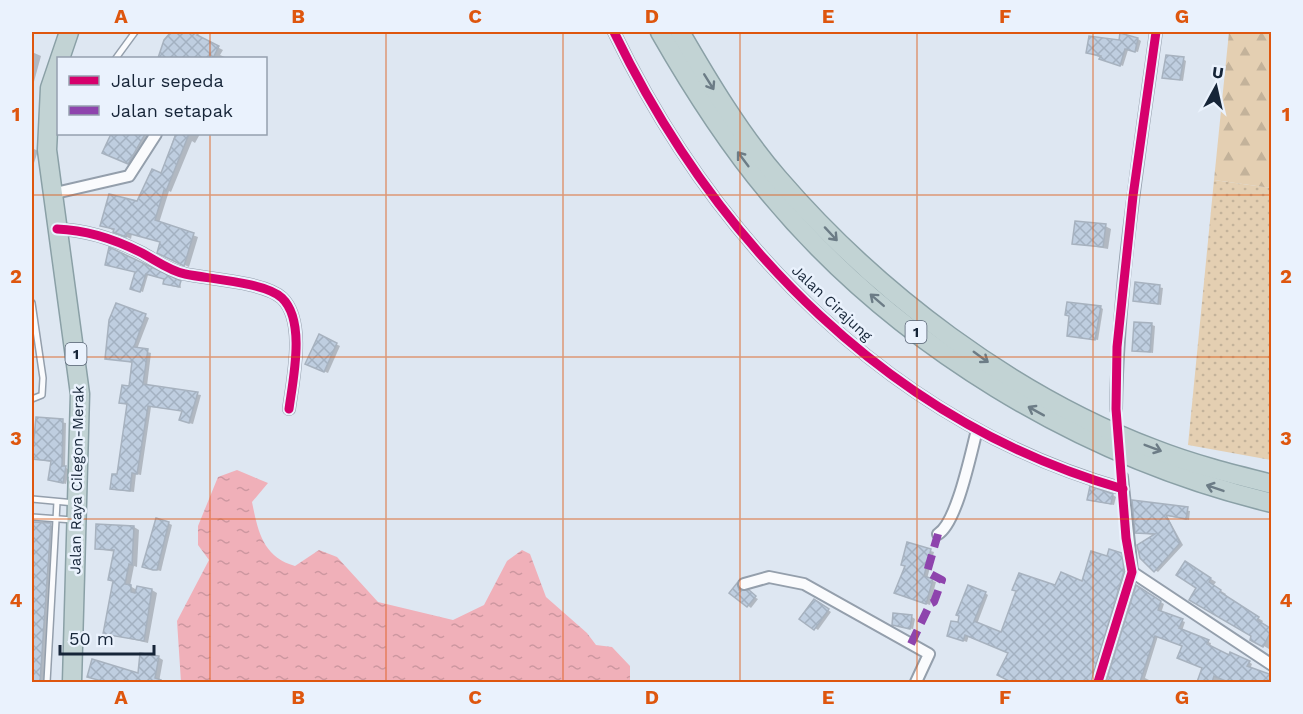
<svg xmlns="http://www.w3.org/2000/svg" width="1303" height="714" font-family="'Work Sans',sans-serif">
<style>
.grass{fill:url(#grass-dots)}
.forest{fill:url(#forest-firs)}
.water{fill:url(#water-ripples)}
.shadow{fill:#0003}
.building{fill:url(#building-cross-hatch);stroke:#a7b2bf;stroke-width:1.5}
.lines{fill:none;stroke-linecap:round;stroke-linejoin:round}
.street-tunnel{stroke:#b6c0cd;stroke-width:10;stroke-dasharray:10 5;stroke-linecap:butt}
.lane-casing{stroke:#949fac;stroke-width:8}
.street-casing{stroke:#949fac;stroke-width:14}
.highway-casing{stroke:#8aa0a6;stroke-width:21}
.lane{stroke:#fafbfd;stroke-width:5}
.street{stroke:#fafbfd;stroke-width:10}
.highway{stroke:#c2d3d4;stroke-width:18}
.quiet{stroke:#8e44ad;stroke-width:8;stroke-dasharray:15 8;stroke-linecap:butt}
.cycleway-casing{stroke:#eaf2fd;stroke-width:13}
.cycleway{stroke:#d6006c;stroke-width:9}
.oneway{stroke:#6c7c86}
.grid{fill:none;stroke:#de560e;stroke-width:1.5;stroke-opacity:0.55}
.labels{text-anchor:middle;stroke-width:5;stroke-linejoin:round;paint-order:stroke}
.shield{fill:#eaf2fd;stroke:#566273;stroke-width:1.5}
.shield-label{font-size:14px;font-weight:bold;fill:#162538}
.street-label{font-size:15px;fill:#162538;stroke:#eaf2fd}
.neatline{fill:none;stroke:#de560e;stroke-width:2}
.grid-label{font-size:20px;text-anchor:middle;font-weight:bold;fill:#de560e}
</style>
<defs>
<pattern id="grass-dots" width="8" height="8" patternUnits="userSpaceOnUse" patternTransform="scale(1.5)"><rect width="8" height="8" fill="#e4cfb2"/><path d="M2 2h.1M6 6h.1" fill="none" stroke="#c3b29a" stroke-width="1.8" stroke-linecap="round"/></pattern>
<pattern id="forest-firs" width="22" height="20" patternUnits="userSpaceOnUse" patternTransform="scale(1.5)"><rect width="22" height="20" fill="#e4cfb2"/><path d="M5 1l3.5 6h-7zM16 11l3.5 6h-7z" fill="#c3b29a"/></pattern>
<pattern id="water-ripples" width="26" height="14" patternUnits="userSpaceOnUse" patternTransform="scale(1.5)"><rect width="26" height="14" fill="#f0b0b9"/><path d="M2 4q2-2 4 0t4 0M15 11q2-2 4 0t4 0" fill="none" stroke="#cd97a0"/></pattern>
<pattern id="building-cross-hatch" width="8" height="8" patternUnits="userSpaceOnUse" patternTransform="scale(1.5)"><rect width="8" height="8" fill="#bfcee0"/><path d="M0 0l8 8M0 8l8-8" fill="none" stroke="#a3b1c1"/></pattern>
</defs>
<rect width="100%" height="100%" fill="#dee7f2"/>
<!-- grass -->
<path class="grass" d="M1214,180L1271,188V460L1188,445Z"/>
<!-- forest -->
<path class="forest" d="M1229,32H1271V188L1214,180Z"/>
<!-- water -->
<path class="water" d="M237,470L268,483L252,502C258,532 263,557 295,566L319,550L337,557L378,602L453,620L484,605L507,561L522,550L530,554L546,597L587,633L596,645L612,647L630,666V682H181L177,621L209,560L198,545V526L218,477Z"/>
<!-- shadow -->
<g class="shadow">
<path d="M173,32H194L201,39L223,50L220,55L227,58H213L193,49L184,58H159Z"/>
<path d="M1138,39L1141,41L1138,52L1128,50L1123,66L1088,53Z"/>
<path d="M32,52L41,56L32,89Z"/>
<path d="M1183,59L1186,61L1183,81L1164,77Z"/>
<path d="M113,134H151L133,166L104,153Z"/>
<path d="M175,134H200L195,143L192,141L171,192L169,191L159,223L198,237L189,267L163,255L162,242L132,234L131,239L102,225L138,203L161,175Z"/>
<path d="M32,148L38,151L32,169Z"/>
<path d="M1105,226L1111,229L1108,249L1074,243Z"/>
<path d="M107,264L180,282L181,288L167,285L165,279L148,275L143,292L134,289L136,272Z"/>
<path d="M1136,283L1163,288L1161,305L1134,300Z"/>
<path d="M1100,307L1103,309L1098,340L1068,335Z"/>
<path d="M145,316L149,318L137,349L151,353L147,386L201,395L193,424L185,422L183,411L151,407L141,475L136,474L134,492L115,490L112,488L118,476L128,405L121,402L130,387L134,363L107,358Z"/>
<path d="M1152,325L1155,326L1153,353L1134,350Z"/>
<path d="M319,336L340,346L328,373L310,365Z"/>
<path d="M37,418L66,423L65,467L69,470L66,484L50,480L52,462L32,459Z"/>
<path d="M1113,495L1116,497L1114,505L1092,501Z"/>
<path d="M1134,502L1190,511L1189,520L1167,516L1183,545L1158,572L1155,570L1157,535L1137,533Z"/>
<path d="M32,522L50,525L58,529L47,682H32Z"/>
<path d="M168,523L172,525L161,571L147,568Z"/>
<path d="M98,525L134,527L139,530L137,567L134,566L130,586L137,590H152L157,593L148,643L105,633L115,582L110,580L116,552L97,549Z"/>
<path d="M908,544L934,552L927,579L936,582L930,605L899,595Z"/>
<path d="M1122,554L1125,556L1127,573L1094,682H1011L1010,653L969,635L967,642L949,636L985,593L988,595L977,624L1002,634L1056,587L1083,583L1108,558Z"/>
<path d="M1185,563L1216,582L1213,586L1226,594L1224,597L1263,621L1261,624L1272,630L1269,649L1252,639V635L1198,588Z"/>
<path d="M737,585L742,591L758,599L751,608L731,592Z"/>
<path d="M1137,588L1164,604L1161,613L1185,622L1182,631L1208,642L1211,643L1210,647L1229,657L1249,662L1252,664L1250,669L1272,676V682H1199L1203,668L1183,646L1158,636L1145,678L1153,682H1107Z"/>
<path d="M815,601L831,612L818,630L815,628Z"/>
<path d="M912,617L915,619L913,629L897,626Z"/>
<path d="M158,657L163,660L159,682H104L88,676L139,675Z"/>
</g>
<!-- building -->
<g class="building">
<path d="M171,32H200L197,35L219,46L213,58H158L164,40Z"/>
<path d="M1120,33L1138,38L1135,52L1125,49L1120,66L1099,59L1101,56L1086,53L1089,36L1119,40Z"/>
<path d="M1166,55L1184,57L1180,80L1162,78Z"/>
<path d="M111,134H145L128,164L102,153Z"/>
<path d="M176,134H189L166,191L164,190L155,220L194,233L184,266L157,253L160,242L127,233L126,237L113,232L114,229L100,226L109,194L137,201L152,169L161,173Z"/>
<path d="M1075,221L1106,224L1103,247L1072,244Z"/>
<path d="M109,247L181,281L179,287L163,284L164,279L146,274L140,292L130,289L135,272L105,265Z"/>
<path d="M1135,282L1160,285L1158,304L1133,301Z"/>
<path d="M1067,302L1101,306L1095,340L1067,336L1069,316L1065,315Z"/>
<path d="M116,303L146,314L134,347L148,349L143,384L198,392L189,423L179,420L182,411L148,406L137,474L132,473L130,491L110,489L112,474H117L127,404L119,403L122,385L129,386L132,362L105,359L109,320Z"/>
<path d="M1134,322L1152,323L1150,352L1132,351Z"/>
<path d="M319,334L337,343L324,372L305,364Z"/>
<path d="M36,417L63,419L62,466H66L63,483L48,480L51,461L32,459Z"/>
<path d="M1090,486L1113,494L1111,504L1087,500Z"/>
<path d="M1132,500L1188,507L1186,519L1166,515L1180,543L1154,572L1140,558L1137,545L1155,534L1135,533Z"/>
<path d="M156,518L169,522L157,570H153L142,567Z"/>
<path d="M32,522L51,523L40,682H32Z"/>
<path d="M96,524L134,526L132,565L129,564L125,584L131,585V592L135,593L137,586L152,589L144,641L103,634L113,581L108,580L114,550L95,549Z"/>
<path d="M907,542L931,549L924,576L933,579L926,604L894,593L905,566L901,565Z"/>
<path d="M1109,549L1122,553L1124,571L1091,682H1011L997,675L1008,653L965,635L963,641L947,636L951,621L958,622L959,616L956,615L968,585L986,592L974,621L1001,632L1016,591L1012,590L1019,573L1055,585L1061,572L1082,581L1091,551L1107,556Z"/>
<path d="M1185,561L1211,578L1209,582L1221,590L1220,592L1259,617L1257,620L1272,629L1263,647L1250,640L1251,636L1189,600L1196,588L1176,575Z"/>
<path d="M737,583L739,590H749L756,596L747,607L729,593Z"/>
<path d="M1136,585L1161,601L1158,610L1183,619L1179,628L1209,640L1207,644L1229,655L1230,652L1250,661L1247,666L1272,675V682H1228L1214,676L1212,682H1197L1202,668L1177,658L1182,646L1155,636L1140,682H1106Z"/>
<path d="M814,599L829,609L814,630L799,619Z"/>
<path d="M893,613L912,615L910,629L892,625Z"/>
<path d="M140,653L159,656L155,678L161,680L160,682H105L87,677L92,659L138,673Z"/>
</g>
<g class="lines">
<!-- street-tunnel -->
<path class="street-tunnel" d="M1116,409L1122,477"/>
<defs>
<g id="lane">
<path d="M116,58L135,32"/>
<path d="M32,303L43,378L42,395L32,399"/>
<path d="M32,499L75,503"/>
<path d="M32,517L73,520"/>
<path d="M47,682L57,502"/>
</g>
<g id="street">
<path d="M614,32C717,245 891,423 1123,489"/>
<path d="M51,194L129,176L156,134"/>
<path d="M57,229C86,230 114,239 140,252C154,259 169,271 185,274C208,279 265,282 282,298C306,321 293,379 289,409"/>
<path d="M1116,409C1118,283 1139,157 1156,32"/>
<path d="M938,534C957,523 971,452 977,430"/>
<path d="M1132,572L1272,665"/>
<path d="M744,584L769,577L804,584L929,654L916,682"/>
<path d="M1098,682L1132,572L1122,477"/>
</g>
<g id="highway">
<path d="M69,32L50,88L47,150L80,394L72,682"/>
<path d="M660,32C692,88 727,143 769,193C895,345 1081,457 1272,503"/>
<path d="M680,32C709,82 740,134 778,178C877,293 1012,395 1154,449C1192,464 1232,474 1272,484"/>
</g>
</defs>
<!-- lane casing -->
<use href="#lane" class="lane-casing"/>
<!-- street casing -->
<use href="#street" class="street-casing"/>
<!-- highway casing -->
<use href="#highway" class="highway-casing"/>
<!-- lane -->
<use href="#lane" class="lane"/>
<!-- street -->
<use href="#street" class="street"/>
<!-- highway -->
<use href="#highway" class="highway"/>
<!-- quiet -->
<path class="quiet" d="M911,644L930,604L934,602L942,580L927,572L938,534"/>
<defs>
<g id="cycleway">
<path d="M614,32C717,245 891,423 1123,489"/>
<path d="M57,229C86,230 114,239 140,252C154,259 169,271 185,274C208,279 265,282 282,298C306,321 293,379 289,409"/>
<path d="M1098,682L1132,572L1126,538L1116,409L1117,347L1133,196L1156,32"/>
</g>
</defs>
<!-- cycleway casing -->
<use href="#cycleway" class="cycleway-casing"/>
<!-- cycleway -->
<use href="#cycleway" class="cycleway"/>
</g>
<!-- one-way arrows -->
<defs><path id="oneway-shaft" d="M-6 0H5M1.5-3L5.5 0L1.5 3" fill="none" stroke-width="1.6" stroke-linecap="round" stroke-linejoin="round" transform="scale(1.5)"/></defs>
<g class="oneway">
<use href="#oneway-shaft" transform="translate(709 82) rotate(58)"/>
<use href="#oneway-shaft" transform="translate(743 159) rotate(-127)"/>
<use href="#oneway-shaft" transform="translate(831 234) rotate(47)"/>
<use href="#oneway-shaft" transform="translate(877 300) rotate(-139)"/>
<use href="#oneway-shaft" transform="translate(981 357) rotate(36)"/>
<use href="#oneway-shaft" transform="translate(1036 411) rotate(-151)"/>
<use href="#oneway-shaft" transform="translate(1153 448) rotate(21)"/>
<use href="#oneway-shaft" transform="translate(1215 488) rotate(-161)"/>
</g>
<!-- grid -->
<path class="grid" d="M210,32V58M386,32V682M563,32V682M740,32V682M917,32V682M1093,32V682M210,134V682M32,195H1272M32,357H1272M32,519H1272"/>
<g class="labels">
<!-- shield labels -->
<g class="shield">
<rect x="905.5" y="321" width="21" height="22" rx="4.5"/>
<rect x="65.5" y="343" width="21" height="22" rx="4.5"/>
</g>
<g class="shield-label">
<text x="916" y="337">1</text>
<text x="76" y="359">1</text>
</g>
<!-- street labels -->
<g class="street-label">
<text transform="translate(832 303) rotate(43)" y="5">Jalan Cirajung</text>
<text transform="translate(77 480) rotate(-89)" y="5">Jalan Raya Cilegon-Merak</text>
</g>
</g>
<!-- border -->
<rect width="1303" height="714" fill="none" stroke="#eaf2fd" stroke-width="66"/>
<!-- legend -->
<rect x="57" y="57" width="210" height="78" fill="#eaf2fd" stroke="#95a0ae" stroke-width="1.5"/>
<rect x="69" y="76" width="30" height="9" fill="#d6006c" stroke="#95a0ae" stroke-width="1.5"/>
<text x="111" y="87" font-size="18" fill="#162538">Jalur sepeda</text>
<rect x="69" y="106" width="30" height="9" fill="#8e44ad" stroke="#95a0ae" stroke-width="1.5"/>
<text x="111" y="117" font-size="18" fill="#162538">Jalan setapak</text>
<!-- north arrow -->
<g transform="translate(1216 87) rotate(8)" stroke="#eaf2fd" stroke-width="4.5" paint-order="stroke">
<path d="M0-4.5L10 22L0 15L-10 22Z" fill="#162538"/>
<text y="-9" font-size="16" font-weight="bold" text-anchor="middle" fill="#162538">U</text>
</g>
<!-- scale -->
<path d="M60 645v9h94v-9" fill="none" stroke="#162538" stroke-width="3"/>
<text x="69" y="645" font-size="18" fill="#162538" stroke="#eaf2fd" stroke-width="4.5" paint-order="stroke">50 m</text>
<rect x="33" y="33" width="1237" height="648" class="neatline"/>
<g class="grid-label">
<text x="121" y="23">A</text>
<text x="298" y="23">B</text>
<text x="475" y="23">C</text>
<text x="652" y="23">D</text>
<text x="828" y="23">E</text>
<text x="1005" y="23">F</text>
<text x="1182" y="23">G</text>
<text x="16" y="121">1</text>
<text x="1286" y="121">1</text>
<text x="16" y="283">2</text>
<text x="1286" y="283">2</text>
<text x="16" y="445">3</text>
<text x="1286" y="445">3</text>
<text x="16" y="607">4</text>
<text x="1286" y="607">4</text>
<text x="121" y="704">A</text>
<text x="298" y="704">B</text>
<text x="475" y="704">C</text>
<text x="652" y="704">D</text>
<text x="828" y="704">E</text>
<text x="1005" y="704">F</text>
<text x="1182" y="704">G</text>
</g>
</svg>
